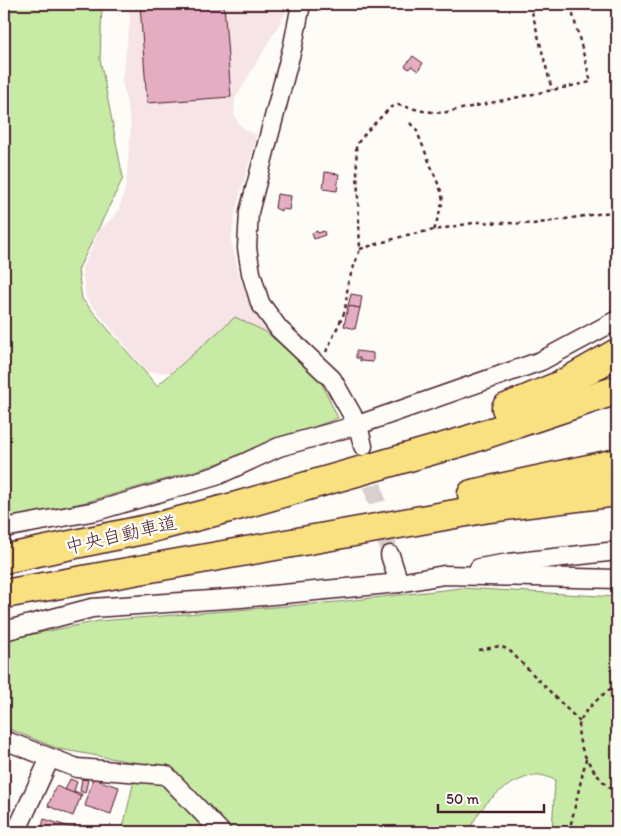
<svg xmlns="http://www.w3.org/2000/svg" width="621" height="836" font-family="Itim,'Klee One',sans-serif">
<style>
.built{fill:#f6e4e7}
.green{fill:#c7eba5;stroke:#888568}
.building{fill:#e5adc1;stroke:#4a1f2b}
.lines{fill:none;stroke-linecap:round;stroke-linejoin:round}
.street-tunnel{stroke:#d9d0ce;stroke-width:18;stroke-dasharray:18 9;stroke-linecap:butt}
.street-casing{stroke:#4a1f2b;stroke-width:21}
.highway-casing{stroke:#4a1f2b;stroke-width:31}
.path{stroke:#4a1f2b;stroke-width:2.5;stroke-dasharray:4 4;stroke-linecap:butt}
.street{stroke:#fdfcf7;stroke-width:18}
.highway{stroke:#f9e181;stroke-width:28}
.labels{text-anchor:middle;stroke-width:5;stroke-linejoin:round;paint-order:stroke}
.street-label{font-size:19px;fill:#4a1f2b;stroke:#fdfcf7}
</style>
<rect width="100%" height="100%" fill="#fdfcf7"/>
<filter id="ink" filterUnits="userSpaceOnUse"><feTurbulence type="fractalNoise" baseFrequency=".02" numOctaves="2"/><feDisplacementMap in="SourceGraphic" scale="10" xChannelSelector="R" yChannelSelector="G"/><feConvolveMatrix kernelMatrix="1 2 1 2 8 2 1 2 1" color-interpolation-filters="sRGB"/></filter>
<g filter="url(#ink)">
<!-- built -->
<path class="built" d="M128,4H291L235,99L234,115L239,124L247,131L257,135L236,209L231,240L239,275L248,300L266,328L293,354L262,362L178,373L147,372L86,298L82,269L99,231L118,212L126,186L131,125L122,80L130,20Z"/>
<!-- green -->
<g class="green">
<path d="M4,4H102L100,59L123,178L78,270L82,299L157,386L235,317L266,332L318,376L338,418L208,467L90,501L4,521Z"/>
<path d="M461,588L617,597V827L612,832H552L555,780C550,778 541,774 536,775C507,780 479,804 469,832H122L138,763L59,749L4,727V640L99,621L337,602Z"/>
</g>
<!-- building -->
<g class="building">
<path d="M140,4H224L231,97L147,103Z"/>
<path d="M413,56L423,63L418,71L411,66L409,69L405,66Z"/>
<path d="M325,172L339,174L337,191L323,189Z"/>
<path d="M277,194L291,196L289,210L281,209V211L275,208Z"/>
<path d="M317,231L318,233L324,231L325,235L314,239L312,233Z"/>
<path d="M351,294L362,296L360,308L348,306Z"/>
<path d="M348,306L360,308L355,329L344,326Z"/>
<path d="M356,351L373,353V362L360,361V358H356Z"/>
<path d="M94,775L100,777L99,781L119,787L111,814L85,806Z"/>
<path d="M70,779L77,782L74,791L82,794L81,796L65,790Z"/>
<path d="M82,779L88,780L85,793L80,791Z"/>
<path d="M56,786L81,796L73,816L48,806Z"/>
<path d="M44,819L73,828L72,832L41,831Z"/>
</g>
<g class="lines">
<!-- street-tunnel -->
<path class="street-tunnel" d="M366,459L390,555"/>
<defs>
<g id="street">
<path d="M301,4L293,45L249,212L247,248L251,273L260,303L279,329L332,379L358,425L363,446"/>
<path d="M4,528L96,511L216,476L279,447L358,425L541,361L617,320"/>
<path d="M390,555L399,583"/>
<path d="M479,568L509,563L617,551"/>
<path d="M4,631L92,608L241,598L399,583L444,575L617,579"/>
<path d="M4,740L77,768L166,775L221,832"/>
<path d="M16,832L50,758"/>
</g>
<g id="highway">
<path d="M506,408L561,385L617,353"/>
<path d="M472,494L617,463"/>
<path d="M4,559L152,528L237,506L465,441L617,390"/>
<path d="M4,594L489,508L617,492"/>
</g>
</defs>
<!-- street casing -->
<use href="#street" class="street-casing"/>
<!-- highway casing -->
<use href="#highway" class="highway-casing"/>
<!-- path -->
<g class="path">
<path d="M530,4L552,90"/>
<path d="M410,123L416,129L441,191L443,200L434,231"/>
<path d="M360,249L407,235L478,222L533,224L617,211"/>
<path d="M326,352L345,311L348,283L360,249L356,145L368,130L391,107L398,105L423,111L442,113L591,82L570,4"/>
<path d="M479,650L500,646L509,650L580,722"/>
<path d="M617,683C605,694 586,706 580,722C572,745 598,782 617,793"/>
<path d="M569,832L586,759"/>
</g>
<!-- street -->
<use href="#street" class="street"/>
<!-- highway -->
<use href="#highway" class="highway"/>
</g>
</g>
<g class="labels">
<!-- street labels -->
<g class="street-label">
<text transform="translate(121 534) rotate(-13)" y="7">中央自動車道</text>
</g>
</g>
<!-- margin -->
<rect width="621" height="836" fill="none" stroke="#fdfcf7" stroke-width="20"/>
<rect x="10" y="10" width="601" height="816" fill="none" stroke="#4a1f2b" stroke-width="2" filter="url(#ink)"/>
<!-- scale -->
<path d="M438 804v8h106v-8" fill="none" stroke="#4a1f2b" stroke-width="2.5"/>
<text x="446" y="804" font-size="15" fill="#4a1f2b" stroke="#fdfcf7" stroke-width="4" paint-order="stroke">50 m</text>
</svg>
